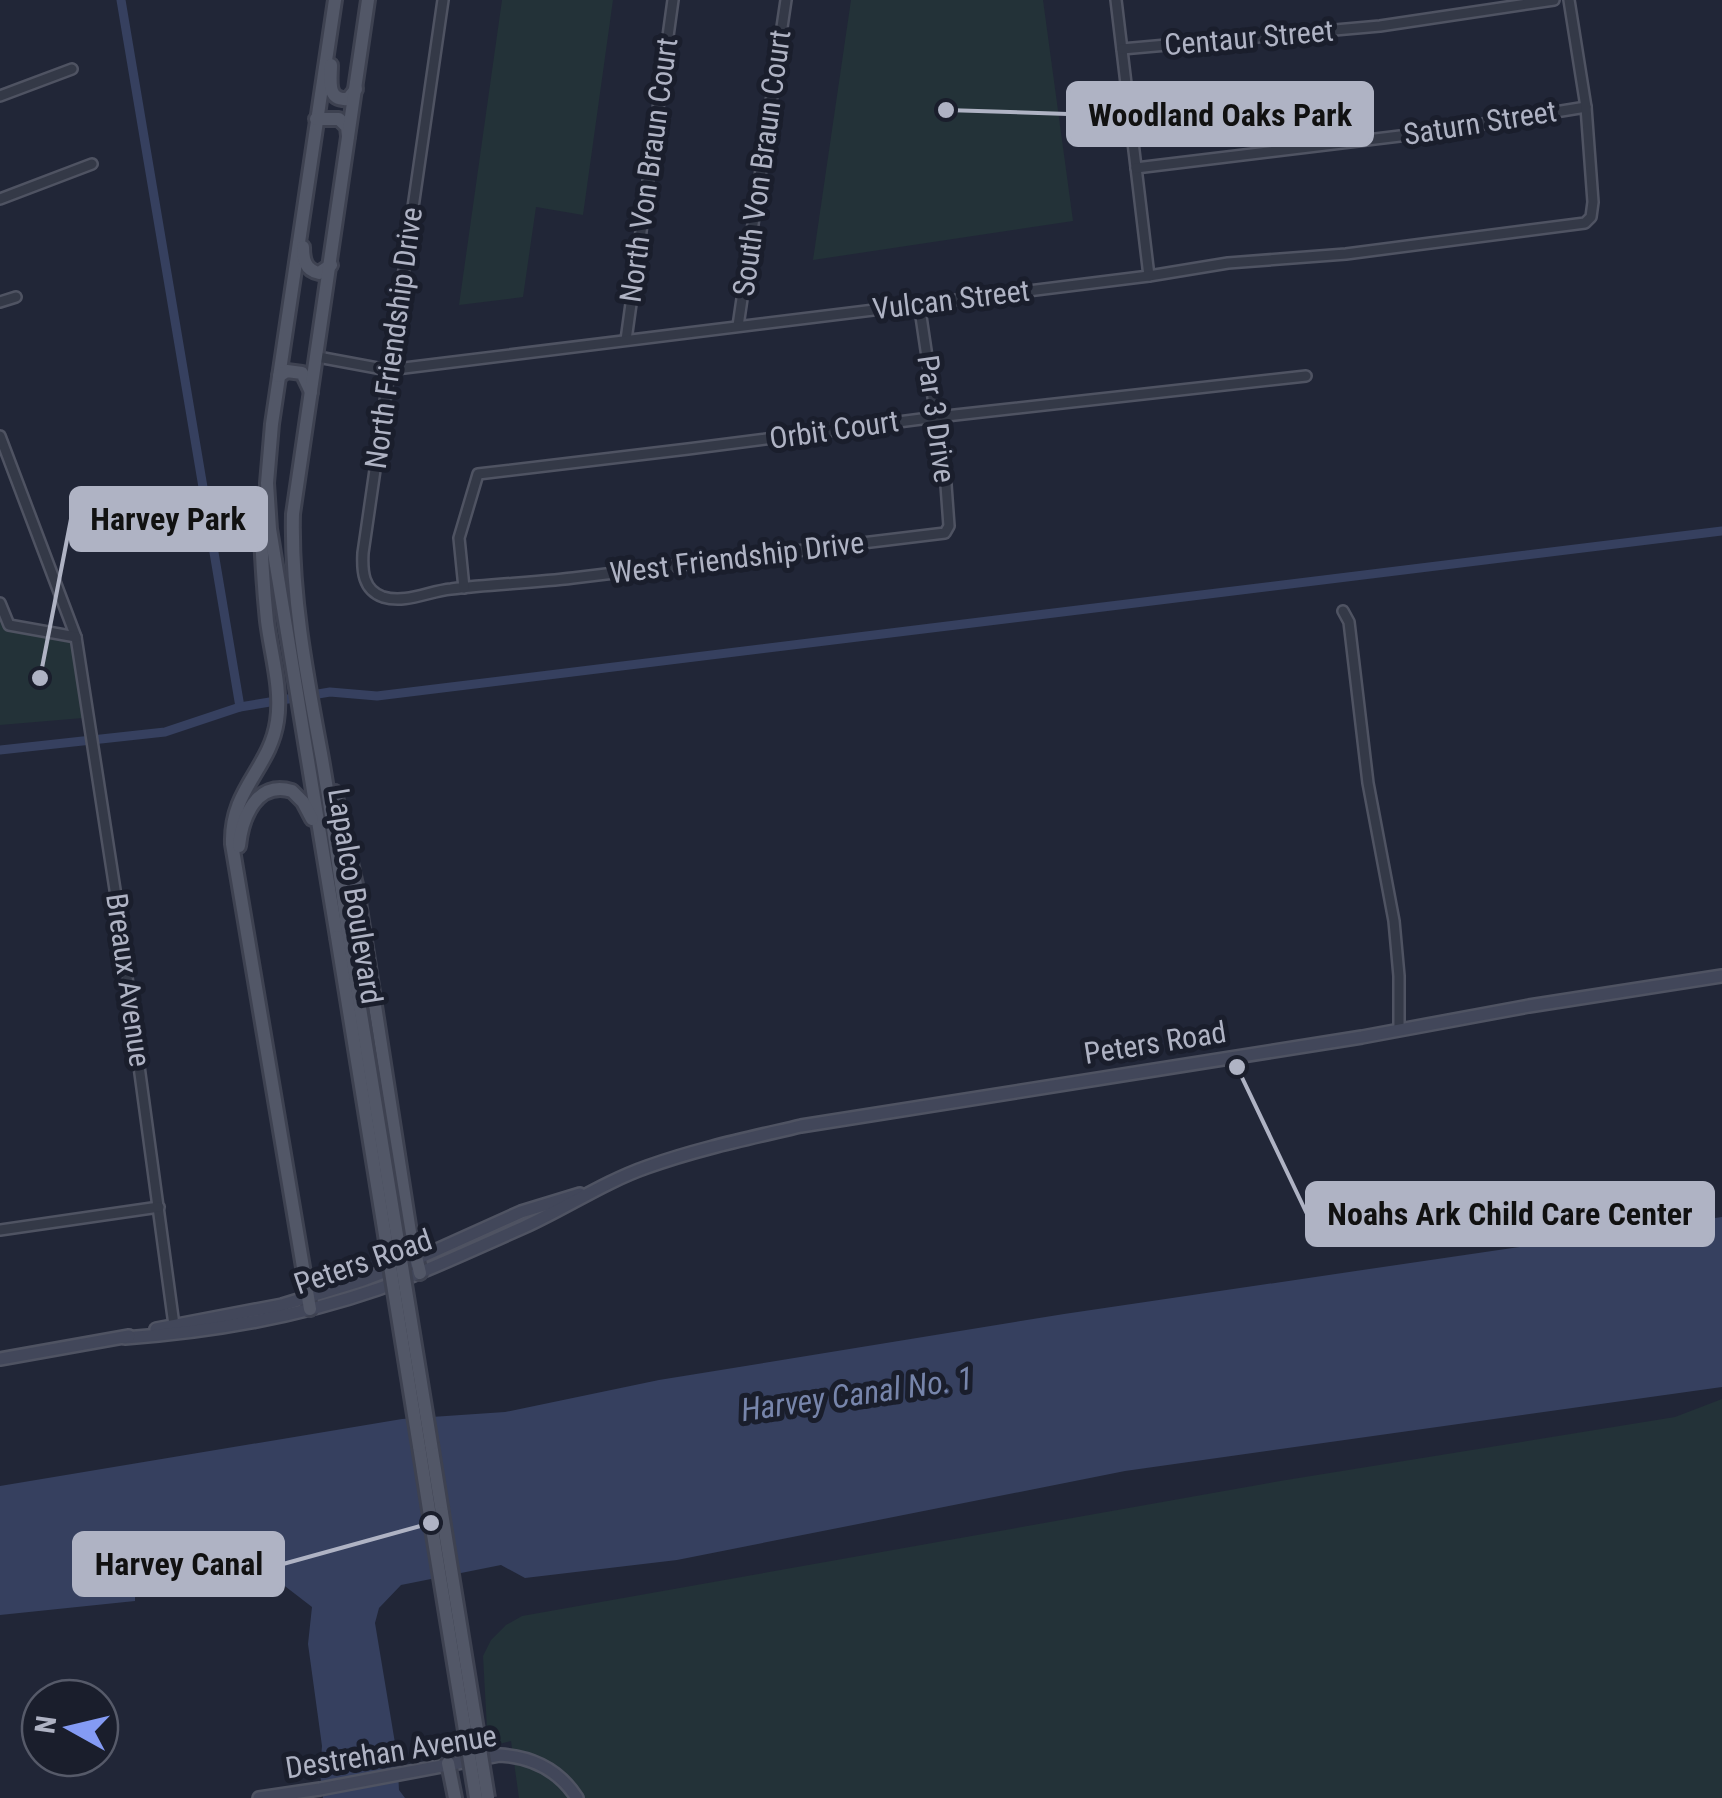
<svg xmlns="http://www.w3.org/2000/svg" width="1722" height="1798" font-family="'Roboto Condensed',sans-serif">
<style>
.green{fill:#233238}
.water{fill:#36405f}
.lines{fill:none;stroke-linecap:round;stroke-linejoin:round}
.canal{stroke:#36405f;stroke-width:9}
.street-casing{stroke:#4f5362;stroke-width:14}
.secondary-casing{stroke:#4f5362;stroke-width:16}
.primary-casing{stroke:#3e4251;stroke-width:18}
.street{stroke:#343947;stroke-width:9}
.secondary{stroke:#42475a;stroke-width:11}
.primary{stroke:#525767;stroke-width:12}
.primary-bridge-casing{stroke:#3e4251;stroke-width:18;stroke-linecap:butt}
.primary-bridge{stroke:#525767;stroke-width:12}
.labels{text-anchor:middle;stroke-width:10;stroke-linejoin:round;paint-order:stroke}
.street-label{font-size:30px;fill:#afb3c4;stroke:#1a1e2c}
.water-label{font-size:32px;font-style:italic;fill:#7785ab;stroke:#1a1e2c}
.leader{fill:none;stroke:#afb3c4;stroke-width:4}
.callout-dot{fill:#afb3c4;stroke:#1a1e2c;stroke-width:4}
.callout{fill:#afb3c4;stroke:#afb3c4;stroke-width:4}
.callout-label{font-size:32px;text-anchor:middle;font-weight:bold;fill:#111}
</style>
<rect width="100%" height="100%" fill="#212637"/>
<!-- green -->
<g class="green">
<path d="M502,0H613L583,215L536,207L523,297L459,305Z"/>
<path d="M851,0H1043L1073,221L813,260Z"/>
<path d="M0,604L9,625L76,637L83,718L0,725Z"/>
<path d="M1722,1399V1798H519L511,1741L488,1747L483,1656L491,1640L506,1625L522,1616L1280,1481L1675,1417Z"/>
</g>
<!-- water -->
<path class="water" d="M1722,1217V1387L1125,1471L677,1560L525,1578L501,1565L401,1585L379,1608L375,1623L397,1755L399,1790L405,1798H323L320,1773L322,1746L308,1644L312,1607L277,1580L187,1590L185,1581L135,1588V1601L0,1615V1486L402,1419L505,1412L659,1380L1064,1314Z"/>
<g class="lines">
<!-- canal -->
<g class="canal">
<path d="M121,0L240,707"/>
<path d="M0,750L165,732L240,707L330,692L377,696L1722,531"/>
</g>
<defs>
<g id="street">
<path d="M443,0L363,553C362,571 363,590 383,597C406,604 429,591 451,589C491,584 532,583 573,578C697,564 821,547 945,533L949,526L946,485L919,303"/>
<path d="M1116,0L1149,276"/>
<path d="M1122,49L1380,26L1554,0"/>
<path d="M0,96L72,69"/>
<path d="M1136,168L1433,132L1586,107"/>
<path d="M0,199L92,164"/>
<path d="M0,302L16,297"/>
<path d="M738,326L786,0"/>
<path d="M626,340L673,0"/>
<path d="M318,357L388,370L1149,276L1228,263L1346,254L1585,223L1591,217L1593,202L1586,107L1569,0"/>
<path d="M0,436L76,637L116,896L174,1325"/>
<path d="M464,588L459,538L478,474L688,449L937,417L1306,376"/>
<path d="M0,603L9,625L76,637"/>
<path d="M1343,611L1349,622L1368,783L1394,921L1399,976V1029"/>
<path d="M0,1230L159,1207"/>
</g>
<g id="secondary">
<path d="M156,1329L282,1305L360,1281L410,1262L521,1212L580,1194"/>
<path d="M125,1338C209,1332 297,1317 378,1289C428,1271 476,1248 524,1227C566,1208 604,1182 647,1167C697,1149 750,1138 801,1126L1362,1037L1529,1006L1722,976"/>
<path d="M0,1359L129,1336"/>
<path d="M259,1798L320,1789L500,1755C533,1757 559,1770 577,1798"/>
</g>
<g id="primary">
<path d="M335,0L272,424L267,483L270,529L337,937"/>
<path d="M331,65C331,80 326,101 348,99L356,89"/>
<path d="M316,119H339L347,127L348,136"/>
<path d="M303,247C303,259 305,270 319,273L331,265"/>
<path d="M279,376L287,371L302,373L311,392"/>
<path d="M260,504C261,543 263,582 267,621C271,654 282,688 277,721C270,769 230,789 232,844L310,1309"/>
<path d="M335,792L357,889L410,1232L420,1273"/>
<path d="M239,846C242,817 257,780 292,791L303,802L312,819"/>
<path d="M348,934C340,876 332,817 322,759C307,678 291,597 293,514L368,0"/>
<path d="M431,1444L442,1513"/>
<path d="M419,1446L430,1516"/>
<path d="M448,1763L455,1798"/>
</g>
</defs>
<!-- street casing -->
<use href="#street" class="street-casing"/>
<!-- secondary casing -->
<use href="#secondary" class="secondary-casing"/>
<!-- primary casing -->
<use href="#primary" class="primary-casing"/>
<!-- street -->
<use href="#street" class="street"/>
<!-- secondary -->
<use href="#secondary" class="secondary"/>
<!-- primary -->
<use href="#primary" class="primary"/>
<defs>
<g id="primary-bridge">
<path d="M348,934L431,1444"/>
<path d="M337,937L419,1446"/>
<path d="M442,1513L488,1798"/>
<path d="M430,1516L476,1798"/>
</g>
</defs>
<!-- primary-bridge casing -->
<use href="#primary-bridge" class="primary-bridge-casing"/>
<!-- primary-bridge -->
<use href="#primary-bridge" class="primary-bridge"/>
</g>
<g class="labels">
<!-- street labels -->
<g class="street-label">
<text transform="translate(1249 38) rotate(-5)" y="10">Centaur Street</text>
<text transform="translate(1480 123) rotate(-9)" y="10">Saturn Street</text>
<text transform="translate(762 163) rotate(-82)" y="10">South Von Braun Court</text>
<text transform="translate(649 170) rotate(-82)" y="10">North Von Braun Court</text>
<text transform="translate(951 300) rotate(-7)" y="10">Vulcan Street</text>
<text transform="translate(394 338) rotate(-82)" y="10">North Friendship Drive</text>
<text transform="translate(936 419) rotate(82)" y="10">Par 3 Drive</text>
<text transform="translate(834 430) rotate(-8)" y="10">Orbit Court</text>
<text transform="translate(737 558) rotate(-7)" y="10">West Friendship Drive</text>
<text transform="translate(355 896) rotate(81)" y="10">Lapalco Boulevard</text>
<text transform="translate(128 980) rotate(82)" y="10">Breaux Avenue</text>
<text transform="translate(1155 1043) rotate(-9)" y="10">Peters Road</text>
<text transform="translate(363 1262) rotate(-19)" y="10">Peters Road</text>
<text transform="translate(391 1752) rotate(-9)" y="10">Destrehan Avenue</text>
</g>
<!-- water labels -->
<g class="water-label">
<text transform="translate(857 1394) rotate(-8)" y="11">Harvey Canal No. 1</text>
</g>
</g>
<!-- callouts -->
<path class="leader" d="M946 110L1068 114M40 678L71 519M1237 1067L1307 1214M431 1523L283 1564"/>
<g class="callout-dot">
<circle cx="946" cy="110" r="10"/>
<circle cx="40" cy="678" r="10"/>
<circle cx="1237" cy="1067" r="10"/>
<circle cx="431" cy="1523" r="10"/>
</g>
<g class="callout">
<rect x="1068" y="83" width="304" height="62" rx="10"/>
<rect x="71" y="488" width="195" height="62" rx="10"/>
<rect x="1307" y="1183" width="406" height="62" rx="10"/>
<rect x="74" y="1533" width="209" height="62" rx="10"/>
</g>
<g class="callout-label">
<text x="1220" y="126">Woodland Oaks Park</text>
<text x="168" y="530">Harvey Park</text>
<text x="1510" y="1225">Noahs Ark Child Care Center</text>
<text x="179" y="1575">Harvey Canal</text>
</g>
<!-- north arrow -->
<g transform="translate(70 1728) rotate(278)"><circle r="48" fill="#1a1e2c" stroke="#565a69" stroke-width="2.5"/>
<path d="M0-8L18 38L0 25L-18 38Z" fill="#849bf4"/>
<text y="-15" font-size="28" font-weight="bold" text-anchor="middle" fill="#afb3c4">N</text>
</g>
</svg>
